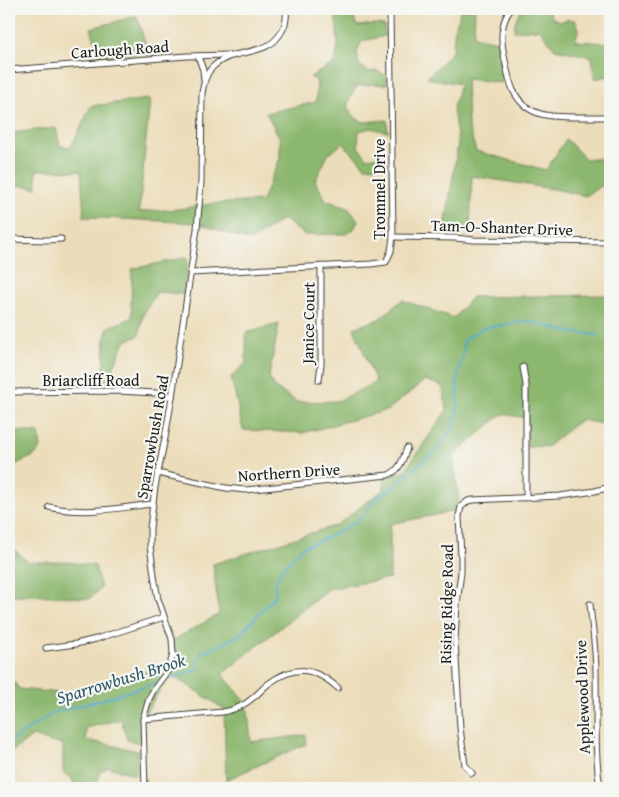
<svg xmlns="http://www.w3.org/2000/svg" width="619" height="797" font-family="'Gentium Book Plus',serif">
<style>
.forest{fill:#8cb76e;stroke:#546a45}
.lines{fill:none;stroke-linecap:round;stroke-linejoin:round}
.stream{stroke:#4ca9cb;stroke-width:2}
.street-casing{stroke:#3b3934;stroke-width:7}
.street{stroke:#fff;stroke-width:5}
.labels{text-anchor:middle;stroke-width:4.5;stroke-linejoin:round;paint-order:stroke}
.street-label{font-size:16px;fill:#1c1c1c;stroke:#f6f6f2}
.water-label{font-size:18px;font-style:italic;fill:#325b6b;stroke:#f6f6f2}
</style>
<rect width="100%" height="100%" fill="#f6f6f2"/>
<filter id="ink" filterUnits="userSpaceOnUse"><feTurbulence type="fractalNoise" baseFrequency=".02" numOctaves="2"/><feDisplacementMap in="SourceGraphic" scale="10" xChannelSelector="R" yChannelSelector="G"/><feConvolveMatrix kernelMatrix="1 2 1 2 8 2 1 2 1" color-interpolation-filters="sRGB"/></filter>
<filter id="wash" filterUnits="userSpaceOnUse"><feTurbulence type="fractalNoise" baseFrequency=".0096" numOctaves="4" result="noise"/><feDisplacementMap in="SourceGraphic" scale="20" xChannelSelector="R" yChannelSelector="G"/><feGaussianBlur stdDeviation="1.12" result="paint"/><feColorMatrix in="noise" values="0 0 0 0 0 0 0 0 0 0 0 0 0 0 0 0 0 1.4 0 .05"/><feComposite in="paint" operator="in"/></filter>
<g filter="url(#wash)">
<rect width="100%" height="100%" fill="#ecddba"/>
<!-- forest -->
<g class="forest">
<path d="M335,9H354V20L358,26L375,24L384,25L385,36L362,41L357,52L359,65L369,72L377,71L387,76L386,85L376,84L357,86L350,98L347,107L357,119L364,122L387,120L388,132L370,128L359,131L358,147L367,158L385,155L387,166L365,167L343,143L328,155L315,181L326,200L348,208L358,220L354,229L346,234L305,235L283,219L250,241L198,223L84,217L81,171L36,170L37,188L9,184V133L56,128L60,146L71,147L91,106L150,99L139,212L179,209L210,204L262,201L280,158V138L266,113L316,102L317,81L310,77L335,63L338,45Z"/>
<path d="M460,9H475L474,36L497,41L502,83L466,79L468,125L476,151L546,170L566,139L586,159L610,158V184L599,187L586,196L559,190L472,176L470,232L445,227L458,144L453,108L460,84L427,78L452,52L455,27L459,17Z"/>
<path d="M524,9H549L552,18L561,21L568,19L575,20L579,28L575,41L610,43V76L594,79L592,57L555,49L539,29L514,31C515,22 516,14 524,9Z"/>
<path d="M137,16L148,53L100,57L91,28Z"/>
<path d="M188,257L184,294L157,292L143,315L139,336L125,341L114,366L113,384L103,386L105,337L108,327L132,318L131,304L132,269Z"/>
<path d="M610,295V425L580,420L548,446L527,447V418L502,414L453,456L460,510L390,524V578L329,589L222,674L247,703L251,742L306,735V744L226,780L224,709L170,674L141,720L143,744L127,740L121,719L86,728V740L138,751L136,775L108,767L100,772L97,788H73V780L63,772V744L51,742L33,736L9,754V675L19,689L60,693L89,694L99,684L173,664L172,641L219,614L213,564L337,525L384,489L385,477L404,472L447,410L442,386L425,380L388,410L303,433L243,430L231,377L246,363V333L279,324L269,377L275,388L297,402L338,401L376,382L354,328L379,319L402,300L454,318L472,297Z"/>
<path d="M9,430L39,433L41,448L34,456L14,465L9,476Z"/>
<path d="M9,545L28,562H69L95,566L101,588L89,599L63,596L9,595Z"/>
</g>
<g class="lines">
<!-- stream -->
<g class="stream">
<path d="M163,681L196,670L201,653L218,646L239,635L275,596L276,580L281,569L303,547L331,536L359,520L373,502L403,479L438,448L451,431L458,409L457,380L463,354L464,340L483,328L529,321L568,332L598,335"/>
<path d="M9,742L55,712L111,697L156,683"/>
</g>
</g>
</g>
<g filter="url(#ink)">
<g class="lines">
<defs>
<g id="street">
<path d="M511,9C499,24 501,43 505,60C507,70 509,81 513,90C526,117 550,117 575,117C587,117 599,117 610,117"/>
<path d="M198,56L203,70L204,80"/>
<path d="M9,70L187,56L228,55"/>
<path d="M393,237L455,238L474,240L610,242"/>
<path d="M9,239L47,240L61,239"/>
<path d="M190,273L371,264L386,262L391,251L393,237L390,9"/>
<path d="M523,367L526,385V498"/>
<path d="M319,380L321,364V266"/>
<path d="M9,392L117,391L156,393L172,397"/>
<path d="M157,473L226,488L245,490L388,475C400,471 403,459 407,448"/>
<path d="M49,507C84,515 118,508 152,504"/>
<path d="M590,604C592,627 596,650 596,673C597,712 594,750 600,788"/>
<path d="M46,648L76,644L96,639L164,617"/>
<path d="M143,719L223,712C235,710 245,705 254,697C259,693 263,688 268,684C295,664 314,667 338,688"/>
<path d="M472,773L465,765L460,728L455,641L457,604L461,572V557L459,516L461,507L468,501L473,500L560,496L595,491L610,487"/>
<path d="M145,788L143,719L149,699L154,689L169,669L173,654L172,639L158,599L155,582L150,546V528L155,487L165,438L172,397L197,229L201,183L202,93C204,82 206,72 215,65C235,47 268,58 282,31C286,24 287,17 286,9"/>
</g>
</defs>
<!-- street casing -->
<use href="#street" class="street-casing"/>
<!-- street -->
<use href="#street" class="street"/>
</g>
</g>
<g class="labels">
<!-- street labels -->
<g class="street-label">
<text transform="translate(120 49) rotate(-4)" y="6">Carlough Road</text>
<text transform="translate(379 189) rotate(-90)" y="6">Trommel Drive</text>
<text transform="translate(502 227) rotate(2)" y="6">Tam-O-Shanter Drive</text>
<text transform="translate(308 323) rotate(-89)" y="6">Janice Court</text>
<text x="91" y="386">Briarcliff Road</text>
<text transform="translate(152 437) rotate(-80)" y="6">Sparrowbush Road</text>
<text transform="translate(289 472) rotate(-4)" y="6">Northern Drive</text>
<text transform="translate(446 604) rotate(-89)" y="6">Rising Ridge Road</text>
<text transform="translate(582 697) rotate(-92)" y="6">Applewood Drive</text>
</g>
<!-- water labels -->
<g class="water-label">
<text transform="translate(121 679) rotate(-17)" y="6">Sparrowbush Brook</text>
</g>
</g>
<!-- margin -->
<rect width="619" height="797" fill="none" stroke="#f6f6f2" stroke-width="30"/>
</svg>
